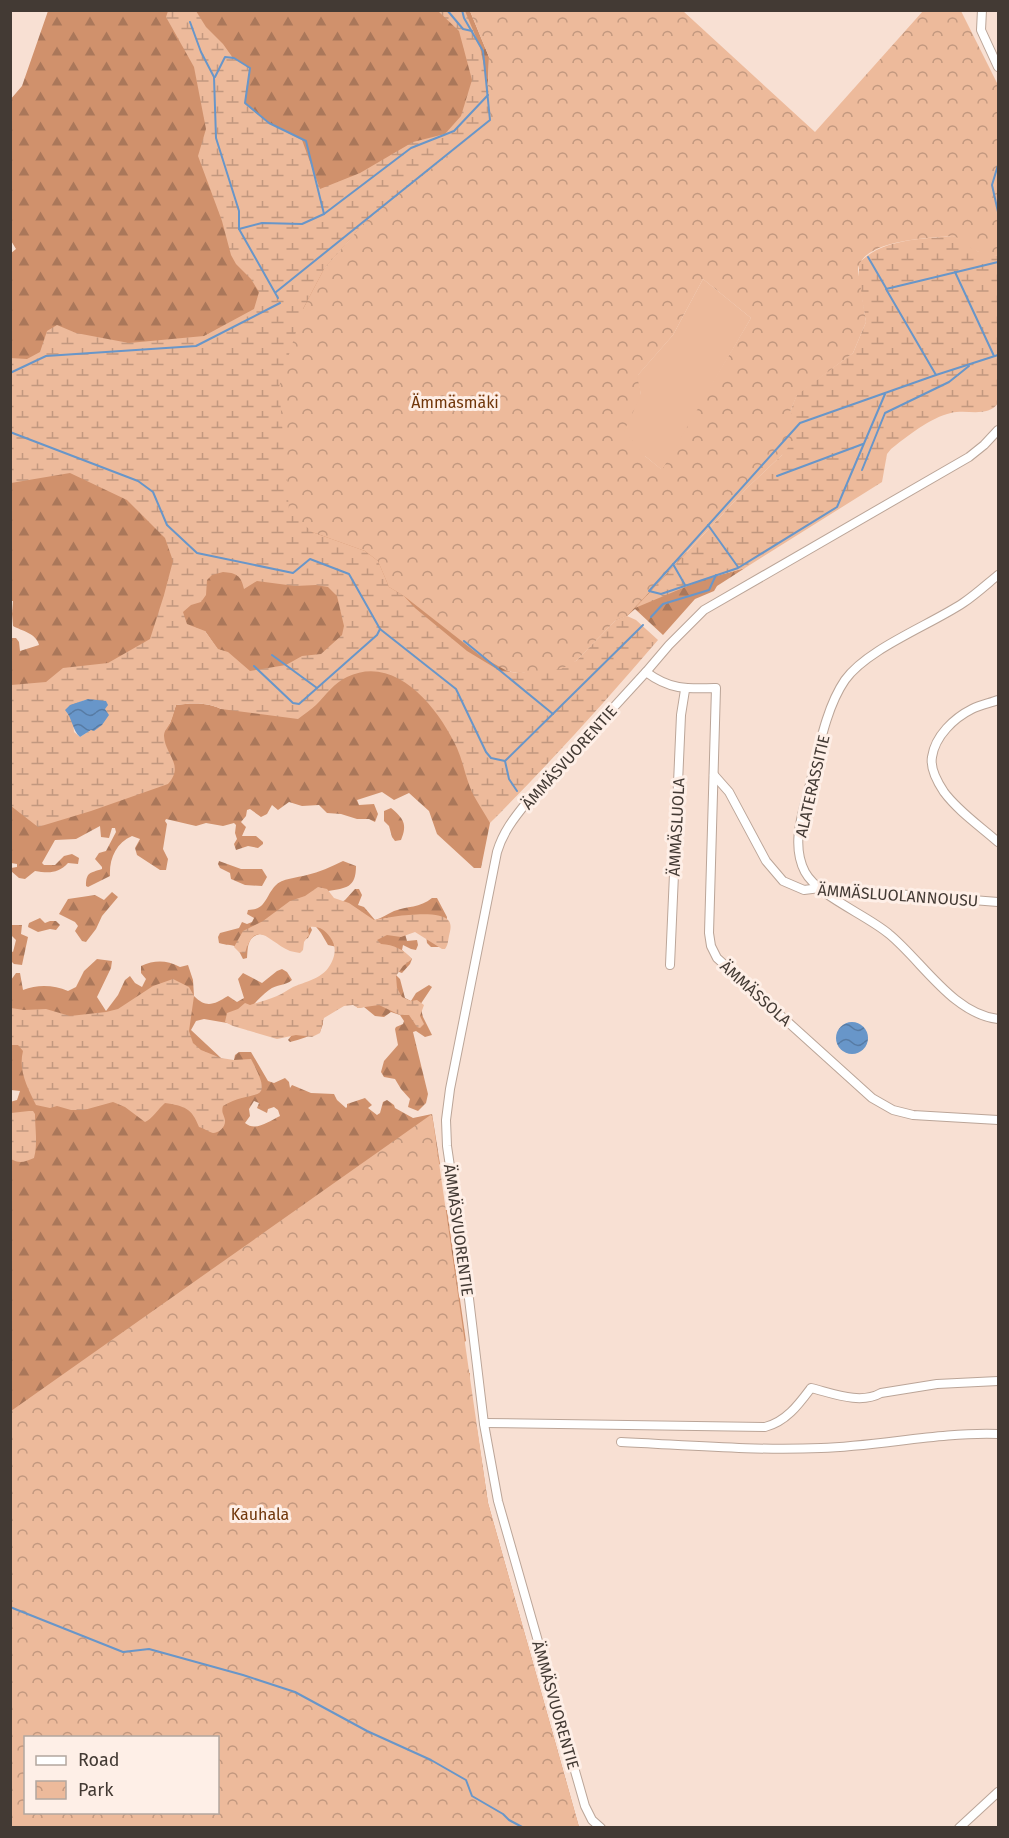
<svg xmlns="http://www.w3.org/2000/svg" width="1009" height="1838" font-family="'Fira Sans',sans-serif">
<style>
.forest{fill:url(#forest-firs);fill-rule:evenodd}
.wetland{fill:url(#wetland-marsh);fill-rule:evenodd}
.park{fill:url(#park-crowns);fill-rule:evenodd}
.garden{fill:#edba9b}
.water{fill:url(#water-waves)}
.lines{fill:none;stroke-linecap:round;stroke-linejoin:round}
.stream{stroke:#6896c9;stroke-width:2}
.street-casing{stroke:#bba598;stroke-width:10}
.street{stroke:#fff;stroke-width:8}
.labels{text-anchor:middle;stroke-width:6;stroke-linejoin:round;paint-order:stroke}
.park-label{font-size:16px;fill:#70360a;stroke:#feefe7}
.street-label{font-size:16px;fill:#433a34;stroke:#feefe7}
</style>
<defs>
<pattern id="forest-firs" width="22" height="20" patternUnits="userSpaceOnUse" patternTransform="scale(1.5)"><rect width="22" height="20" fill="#d0916c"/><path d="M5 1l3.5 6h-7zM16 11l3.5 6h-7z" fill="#aa775a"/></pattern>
<pattern id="wetland-marsh" width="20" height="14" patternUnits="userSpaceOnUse" patternTransform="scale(1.5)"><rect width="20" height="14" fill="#edba9b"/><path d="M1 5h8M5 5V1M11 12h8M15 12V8" fill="none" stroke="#c2987f"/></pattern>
<pattern id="park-crowns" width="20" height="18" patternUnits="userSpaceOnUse" patternTransform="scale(1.5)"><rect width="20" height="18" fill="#edba9b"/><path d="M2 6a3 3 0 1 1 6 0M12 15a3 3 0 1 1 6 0" fill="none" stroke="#c2987f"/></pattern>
<pattern id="water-waves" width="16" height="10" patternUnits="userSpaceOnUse" patternTransform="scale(1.5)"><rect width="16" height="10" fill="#6896c9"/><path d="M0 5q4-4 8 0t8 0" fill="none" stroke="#577ba4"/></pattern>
</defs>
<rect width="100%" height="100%" fill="#f8e0d3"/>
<!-- forest -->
<g class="forest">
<path d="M48,11H470L489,57L488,85L492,121L366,221L324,269L502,223L702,580L745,568L717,586L714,591L695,599L663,635L635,609L627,616L616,620L521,673L510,671L490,823L481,868H474L437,834L429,811L409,793L394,800L382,792L357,800L359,805L374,804L378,814L375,822L369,819H357L341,814L327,813L319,805L302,806L289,802L278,810L272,805L267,814L261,817L250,809L247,810L246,816L241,822L246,827L242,836H256L263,842V844L258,848L248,846L236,850L234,844L237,839L235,833L236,825L234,823L223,826L206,823L196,826L166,819L165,821L167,824L163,849L168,859L166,870H160L137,855L135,848L140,839L132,836C116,843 109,859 110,876L88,887L86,886C86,872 90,873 102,869V867L95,859L99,853L106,851L116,832L115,828H112L109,838L101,837L100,826L76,839L55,840L42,863L44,865H55L64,856L72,854L79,858L78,864L68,863C58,874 48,873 35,871L25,879L19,878L11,871V868L17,867V864L11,863V638H16L19,642L20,651L39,645C36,633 22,631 13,626L12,614L13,601H11L10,254L16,249L10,239V100L22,86ZM205,631L218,650L221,709C208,702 190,703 176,705L170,723L159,734L45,745L77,703L108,687Z"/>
<path d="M391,808C403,818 408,824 401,840L395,841L392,837L389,826L384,821V811Z"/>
<path d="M219,861L241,869H262L267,877L262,886L245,885L231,879L230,873L220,868L218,864Z"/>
<path d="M343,861L356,866C356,888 346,888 328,891L334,907L345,900L355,889H359L362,895L358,905L364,907L375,920C382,918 387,914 394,911C407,906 420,908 432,898H437L447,917L444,947H431L427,943L426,935L410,926L405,934L407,941L417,940L418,945L416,950L411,949L403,945L402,950L412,959L410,964L402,973L396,971L394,973L400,979L405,998L411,1001L416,993L429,985L432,987L420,1005L423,1017L432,1035L425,1037L416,1031L413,1032L428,1094L426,1103L418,1111L408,1107L410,1099L401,1089L395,1079L384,1077L381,1072L384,1061L398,1045L395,1029L396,1027L403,1024L404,1021L400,1015L391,1012L384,1017L375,1016L364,1007L358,1008L350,1001L322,1010L323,1024L320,1032C310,1035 300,1040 290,1042L288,1040L334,979L337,947L328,945L321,933L313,923L308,922L312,930L308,938L300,941L260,934C247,937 248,947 247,958L243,959C234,940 235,948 219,943L218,937L220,933L239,928L242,922L247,924L252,922L254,918L247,914L248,910C266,910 265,897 275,886C282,878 297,878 307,875C319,872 331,867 343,861Z"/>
<path d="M112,892L118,897L102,916L96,929L86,942L82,941L75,931L78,926L75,922L59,914L68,899L95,895L104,900Z"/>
<path d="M40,918L45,923L50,921H56L60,925L56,930L50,929L38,932L28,927L29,923Z"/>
<path d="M11,925H22L21,934L28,937L22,965L14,964L11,961V951L13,952L16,940L11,935Z"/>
<path d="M97,959L112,961L111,968L97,997L106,1011L118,995L125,980L130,976L135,983L142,987L146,979L141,973V966C155,960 166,960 180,967L188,965L193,980L194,996C207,1009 214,1004 228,996L237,1002L244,998L238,979L243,973L262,983L277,971L282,969L287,972L292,980C285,986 277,984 269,990C261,996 255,1003 248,1011C244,1016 238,1020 233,1024L204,1019L196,1021L191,1030L221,1058V1065L234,1060L235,1055L239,1052H251L268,1081L274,1083L285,1078L289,1082L290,1088L292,1085L311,1093L334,1094L337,1100L346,1108L347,1107V1104L365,1098L372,1105L368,1108L377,1115L380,1113L383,1102L387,1100L394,1105L395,1108L413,1118L432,1114L440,1164L433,1169L438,1210H447L466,1341L456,1347L437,1370L470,1373L467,1400L477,1429L488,1503L579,1827H11L10,1102L17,1100L20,1091L11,1090V980L16,973H20L23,990C38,984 54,985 68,991L76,987L84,971ZM254,1101L259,1103L257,1108L267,1113L268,1109L274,1107L278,1110L280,1116C269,1121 256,1132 245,1123L250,1116L249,1109ZM26,1738H218V1812H26Z"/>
</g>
<!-- wetland -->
<g class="wetland">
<path d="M168,11H196L206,27L223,44L233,58L250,68L245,104L269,123L302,140L320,189L360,173L413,142L445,134L461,116L472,80L459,31L438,11H465L480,47L488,85L492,121L366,221L324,269L303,309L312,532L365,551L378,561L389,587L404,596L415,608L467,651L500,671L521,673L576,661L616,620L627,616L636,620L658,640C604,703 549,764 490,823C485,814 479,805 474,796C466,781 464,764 457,748C439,709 396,653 347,677C334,683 326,695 316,705C311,710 304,714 298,719L221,709C208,702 191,703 176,705C174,711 173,717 170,723C168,728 164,730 164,736C165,755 185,765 168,784L91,811L38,827L11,806V685L46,682L63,668L108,663L150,639L164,595L173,561L165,538L127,500L70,473L11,483L10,358L27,359L40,352L47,331L57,325L76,333L129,343L204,336L254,309L259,292L251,279L236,264L231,255L222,221L198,156L206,129L194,67L166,17ZM223,572C236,573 241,575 244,589L257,581L295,586L316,585L328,587L337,596L344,626L342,635L321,654L302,656L286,665L250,671L228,652L218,649L205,631L187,624L183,612L191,605L201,602L206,595L207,580L212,575ZM88,699L91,730L80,737L74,732L71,705Z"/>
<path d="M952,236L960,237L977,251L998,256V403C988,418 967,409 951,413C931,417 906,437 891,449L887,454L882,482L745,568L702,580L635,608L748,487L782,455L790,412L797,394L853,353L866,322L859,282V263C882,239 920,239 952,236Z"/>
<path d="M318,887L327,889L334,898L349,903L374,920C388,917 440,908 449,921C452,926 450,931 449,936C448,941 448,945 445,949H442L415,932L401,937L387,935L377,940L381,944C394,945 403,949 412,959L403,966L396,976L397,988L402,997L411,1001L417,1000L424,1005L420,1016L424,1024L420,1028L417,1027L409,1015H400L379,1005L358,1008L353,1005L344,1006L324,1018L320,1033L312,1037L296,1035L277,1039L233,1026L225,1022L227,1013L238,1009L245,1003L250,1005C259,1002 268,1000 277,996C282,994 287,990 293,987C310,980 326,978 333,959C336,951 335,944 330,937C325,930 319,926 310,927L308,930L309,935L304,942L303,950L300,953C296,952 293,952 290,951C269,942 256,917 245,953L239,952L234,947L243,931L263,921L290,901L305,896Z"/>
<path d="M173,979L189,987L194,996L189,1031L193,1043L201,1050L221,1058L234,1060L251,1059C277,1108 252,1087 223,1106C221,1113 224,1114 225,1120C226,1127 219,1133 213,1133C209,1132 203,1128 199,1127C192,1108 184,1106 165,1103C159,1108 151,1120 145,1122L125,1107L113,1102L84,1110H71L57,1106L50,1108L36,1105C28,1088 18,1071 23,1051L18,1045H11V1008L24,1010L46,1009L70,1016L106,1012L118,1009L153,986Z"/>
<path d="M29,1111H33L35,1114C35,1129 38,1144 34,1158C25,1162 19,1164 11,1159V1113Z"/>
</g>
<!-- park -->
<g class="park">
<path d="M470,11H683L815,132L923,11H961L998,85V256C988,255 977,253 969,246C962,241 961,238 952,236C928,238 861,240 858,270L866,322L853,353L797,395L790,412L798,422L795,439L782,455L748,487L627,616L616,620L576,661L561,669L521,673L507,671L482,657L404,596L389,587L378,561L365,551L312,532L289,510L279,387L303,309L324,269L366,221L491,121L488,85L489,57ZM703,279L751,318L661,469L645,456L641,395L638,375L673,335Z"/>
<path d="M432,1114L488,1503L579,1827H11V1411ZM26,1738H218V1812H26Z"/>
</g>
<!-- garden -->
<path class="garden" d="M703,279L751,318L662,470L645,456L624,431L641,395L637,376L673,335Z"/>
<!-- water -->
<g class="water">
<path d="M88,699L106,701L108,705L105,709L109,715L102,725L94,731L91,730L80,737C72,730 73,719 65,710L70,705Z"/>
<circle cx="852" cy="1038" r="16"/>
</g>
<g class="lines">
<!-- stream -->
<g class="stream">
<path d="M447,10L463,29L472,31"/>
<path d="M190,22L201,52L214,77L216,138L239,211V229L278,298"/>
<path d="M215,77L225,57L234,58L250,68L245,103L269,123L306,141L324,214"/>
<path d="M998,165L992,185L998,212"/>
<path d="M239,229L262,223L302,224L324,214L411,148L454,131L488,95"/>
<path d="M868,257L886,288"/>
<path d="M998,262L886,289L936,375L998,355"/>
<path d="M955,272L994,356"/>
<path d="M276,292L490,120L483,51L464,18L462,10"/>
<path d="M10,373L46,356L196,346L280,303"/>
<path d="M885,394L837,507L738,568L661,594L649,591L800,423L936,375"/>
<path d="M10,432L138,481L153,492L167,525L197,553L293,573L310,559L349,574L380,629L456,689L486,752L491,758L505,761"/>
<path d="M862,470L885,413L949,382L969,366"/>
<path d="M777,476L863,444"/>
<path d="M708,525L738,567"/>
<path d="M673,564L685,585"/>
<path d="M651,617L663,604L709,590L716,575"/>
<path d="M464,641L553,714"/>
<path d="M272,655L317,688"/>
<path d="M254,666L293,703L299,704L377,635L380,629"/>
<path d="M517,791L509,779L505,761L643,625"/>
<path d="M10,1607L123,1652L149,1649L243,1675L295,1692L367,1731L431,1760L466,1780L472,1796L503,1814L509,1820L524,1828"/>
</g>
<defs>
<g id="street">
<path d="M982,10L981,30L998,67"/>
<path d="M998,575C987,584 975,595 963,603C930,625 867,649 845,680C825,709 818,754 809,788C802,815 791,845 805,872C818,896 867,915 889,934C922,961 953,1014 998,1019"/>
<path d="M646,672L669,645L704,610L969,457L984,445L998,430"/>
<path d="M998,700C990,703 980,705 972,709C954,718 935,736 932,757C930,768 938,783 944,792C958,811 980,826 998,842"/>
<path d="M714,775L729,792L766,861L783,881L804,890L820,888L998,902"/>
<path d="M670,965L681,715L685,690"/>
<path d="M484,1423L765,1427C786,1422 799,1404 811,1388C832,1393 860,1405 881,1393L937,1384L998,1381"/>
<path d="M621,1442C687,1445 755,1451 821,1448C881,1446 939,1432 998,1434"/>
<path d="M601,1828L592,1820L585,1806L498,1501L484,1424L467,1282L447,1146L446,1120L450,1089L497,852C503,832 514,818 527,802L646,672C670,690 687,689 716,688L709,933L711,946L717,958L872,1098L893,1110L913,1115L998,1120"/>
<path d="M959,1828L998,1792"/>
</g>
</defs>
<!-- street casing -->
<use href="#street" class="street-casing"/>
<!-- street -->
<use href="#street" class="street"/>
</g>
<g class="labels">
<!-- park labels -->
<g class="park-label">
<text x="455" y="408">Ämmäsmäki</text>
<text x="260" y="1520">Kauhala</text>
</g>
<!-- street labels -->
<g class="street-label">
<text transform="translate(569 757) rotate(-48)" y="6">ÄMMÄSVUORENTIE</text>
<text transform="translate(812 786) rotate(-77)" y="6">ALATERASSITIE</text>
<text transform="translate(676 827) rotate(-87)" y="6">ÄMMÄSLUOLA</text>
<text transform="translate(898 895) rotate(4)" y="6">ÄMMÄSLUOLANNOUSU</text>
<text transform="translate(756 993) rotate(42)" y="6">ÄMMÄSSOLA</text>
<text transform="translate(459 1230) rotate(82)" y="6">ÄMMÄSVUORENTIE</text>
<text transform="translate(556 1705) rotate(74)" y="6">ÄMMÄSVUORENTIE</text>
</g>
</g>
<!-- border -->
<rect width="1009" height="1838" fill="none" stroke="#433a34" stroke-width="24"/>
<!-- legend -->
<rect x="24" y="1736" width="195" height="78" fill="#feefe7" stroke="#b3a79f" stroke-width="1.5"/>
<rect x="36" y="1756" width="30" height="9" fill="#ffffff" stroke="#b3a79f" stroke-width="1.5"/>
<text x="78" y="1766" font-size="18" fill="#433a34">Road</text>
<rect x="36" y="1781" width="30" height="18" fill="url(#park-crowns)" stroke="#b3a79f" stroke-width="1.5"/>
<text x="78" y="1796" font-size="18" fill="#433a34">Park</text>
</svg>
